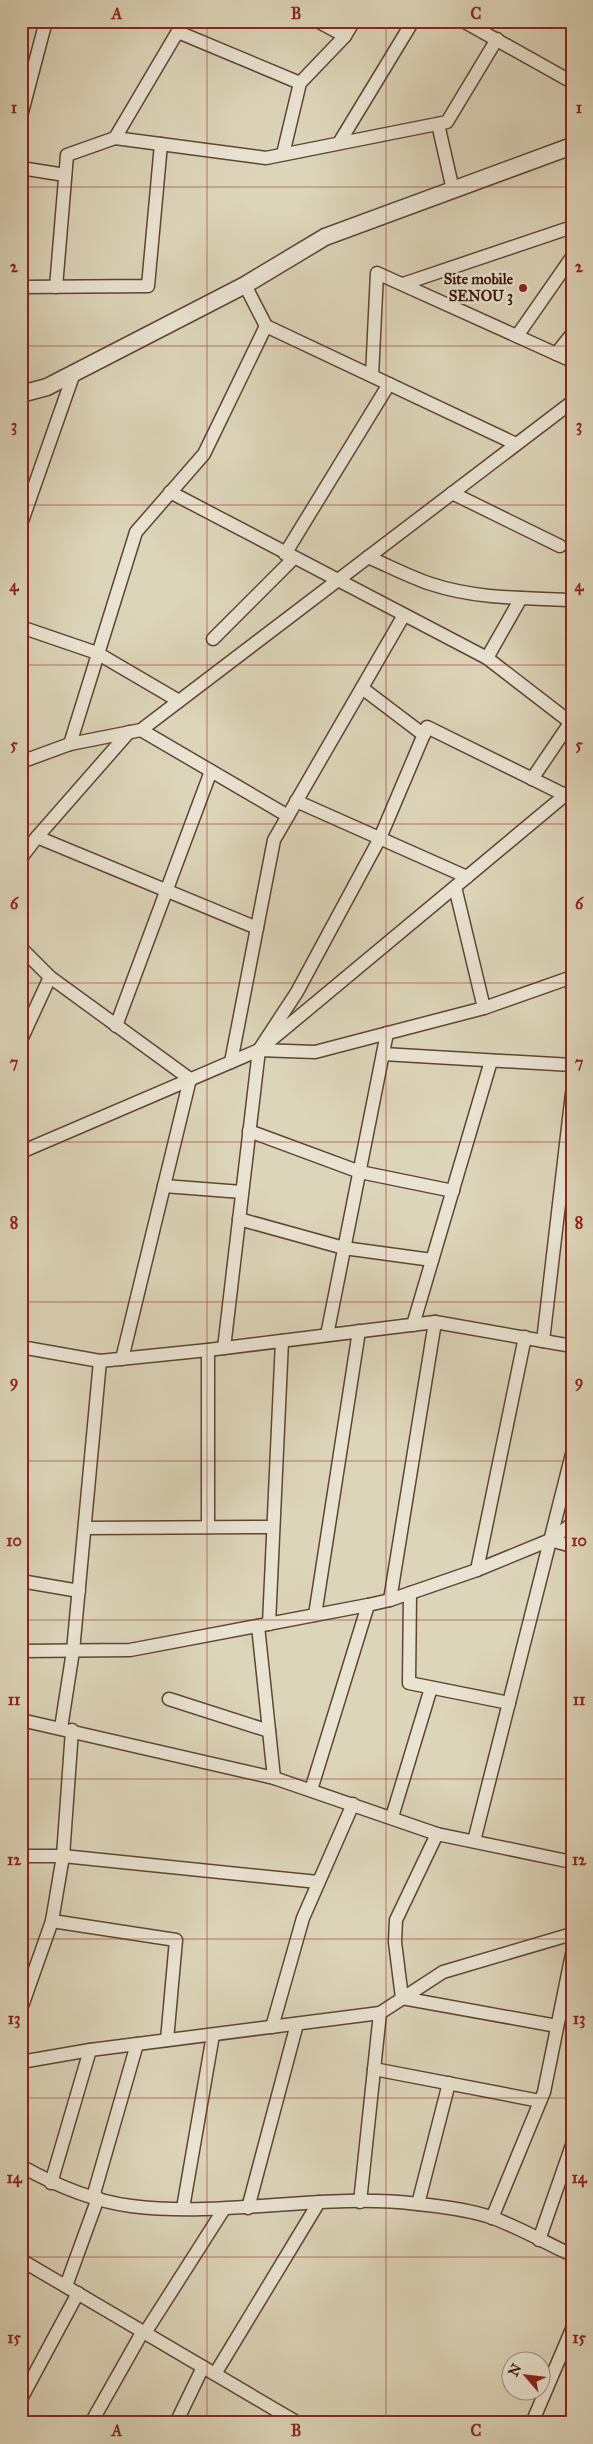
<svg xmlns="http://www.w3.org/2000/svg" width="593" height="2444" font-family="'IM FELL Great Primer',serif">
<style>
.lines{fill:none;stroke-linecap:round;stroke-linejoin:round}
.minor-casing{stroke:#604434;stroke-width:15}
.tertiary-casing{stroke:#604434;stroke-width:19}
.minor{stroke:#e9e4d2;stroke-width:12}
.tertiary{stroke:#e9e4d2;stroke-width:16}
.grid{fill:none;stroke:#8f2418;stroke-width:1;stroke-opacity:0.55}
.poi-dot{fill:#8f2418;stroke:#e9e4d2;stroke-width:2}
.labels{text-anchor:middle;stroke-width:5;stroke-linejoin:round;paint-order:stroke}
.poi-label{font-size:15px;font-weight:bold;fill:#371408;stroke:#e9e4d2;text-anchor:end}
.neatline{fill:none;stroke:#8f2418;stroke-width:2}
.grid-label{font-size:16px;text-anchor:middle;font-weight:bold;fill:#8f2418}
</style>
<rect width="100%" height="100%" fill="#ddd5b9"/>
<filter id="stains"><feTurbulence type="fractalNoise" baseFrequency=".004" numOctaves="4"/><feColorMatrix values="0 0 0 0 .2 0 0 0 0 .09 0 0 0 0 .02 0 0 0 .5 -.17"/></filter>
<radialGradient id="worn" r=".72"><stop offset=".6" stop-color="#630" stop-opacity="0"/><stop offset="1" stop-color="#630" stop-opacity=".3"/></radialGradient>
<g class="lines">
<defs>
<g id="minor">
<path d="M317,21L345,36"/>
<path d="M463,21L572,82"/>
<path d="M178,32L300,83"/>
<path d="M21,116L46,21"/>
<path d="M438,124L453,190"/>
<path d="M115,138L184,21"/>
<path d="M339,143L413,21"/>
<path d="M283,154L300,83L345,36L354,21"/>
<path d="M21,168L65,175"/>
<path d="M403,284L572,227"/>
<path d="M245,285L266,326L516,444"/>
<path d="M21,287L148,286L161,144"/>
<path d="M56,287L67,155L115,138L266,158L447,122L497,39"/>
<path d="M517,336L572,257"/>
<path d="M556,354L572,334"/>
<path d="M372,376L377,273L572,361"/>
<path d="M170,492L487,658L570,722"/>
<path d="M452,493L560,546"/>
<path d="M21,524L74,373"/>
<path d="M285,554L389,384"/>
<path d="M368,557C389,566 410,577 431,584C476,599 525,598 572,600"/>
<path d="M21,627L97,653L179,701"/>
<path d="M213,639L294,558"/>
<path d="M487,658L521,598"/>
<path d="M362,688L424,735"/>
<path d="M141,730L288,816"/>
<path d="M70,744L136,532L204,454L266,326"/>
<path d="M21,762L70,744L141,730L572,402"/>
<path d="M532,779L572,720"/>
<path d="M296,801L467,877"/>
<path d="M37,837L257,928"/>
<path d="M21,858L37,837L129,732"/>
<path d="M455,887L484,1008"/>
<path d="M21,948L50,977L190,1079L122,1359"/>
<path d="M116,1026L211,771"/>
<path d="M21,1040L50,977"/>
<path d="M259,1050L315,1052L484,1008L572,977"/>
<path d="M383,1054L572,1065"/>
<path d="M231,1062L274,840L404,615"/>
<path d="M249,1131L360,1172L453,1191"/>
<path d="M21,1152L259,1050L570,791"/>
<path d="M164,1186L242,1192"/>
<path d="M239,1219L344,1248L432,1260"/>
<path d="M413,1325L491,1061"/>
<path d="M327,1335L387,1033"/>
<path d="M543,1341L572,1093"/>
<path d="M21,1347L100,1361L208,1350L435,1322L572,1346"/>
<path d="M224,1348L259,1050L297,992L380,838L427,727L565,795"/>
<path d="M208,1350V1527"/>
<path d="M85,1528L273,1527"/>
<path d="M550,1540L572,1546"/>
<path d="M477,1570L525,1337"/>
<path d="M21,1581L79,1591"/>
<path d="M410,1593L409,1683L509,1703"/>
<path d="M390,1600L435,1322"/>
<path d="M315,1615L359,1331"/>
<path d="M269,1624L282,1341"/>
<path d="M258,1626L274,1778"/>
<path d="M21,1651L130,1650L368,1605L390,1600L477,1570L550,1540L572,1524"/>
<path d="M169,1699L269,1731"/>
<path d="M21,1720L274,1778L437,1834L572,1862"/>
<path d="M61,1728L73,1651L100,1361"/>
<path d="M311,1790L368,1605"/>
<path d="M392,1817L431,1688"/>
<path d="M437,1834L396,1920L395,1942L402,1998L557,2026"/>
<path d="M474,1841L572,1454"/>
<path d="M21,1856H63L318,1882"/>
<path d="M52,1921L176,1940L167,2040"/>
<path d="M21,2009L52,1921L63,1856L72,1730"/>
<path d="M272,2027L303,1918L353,1804"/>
<path d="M21,2062L90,2050L380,2013L443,1972L572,1934"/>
<path d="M374,2069L540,2101"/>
<path d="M21,2166C55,2185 92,2201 131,2206C227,2218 323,2192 418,2204C439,2206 474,2211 493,2218C520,2228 546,2243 572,2255"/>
<path d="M51,2183L90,2050"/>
<path d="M93,2197L137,2044"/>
<path d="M360,2202L380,2013"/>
<path d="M418,2204L449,2083"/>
<path d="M183,2208L213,2035"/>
<path d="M248,2208L297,2024"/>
<path d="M492,2218L544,2092L572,1954"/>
<path d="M539,2240L572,2145"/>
<path d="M21,2260L298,2423"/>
<path d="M66,2286L98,2198"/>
<path d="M145,2333L224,2209"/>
<path d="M215,2374L319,2202"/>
<path d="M21,2399L78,2293"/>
<path d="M91,2423L143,2331"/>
<path d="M176,2423L203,2367"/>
<path d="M532,2423L572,2329"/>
</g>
<path id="tertiary" d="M21,394L47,387L245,285L325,237L572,146"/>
</defs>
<!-- minor casing -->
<use href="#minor" class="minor-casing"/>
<!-- tertiary casing -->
<use href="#tertiary" class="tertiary-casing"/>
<!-- minor -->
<use href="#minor" class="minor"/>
<!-- tertiary -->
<use href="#tertiary" class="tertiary"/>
</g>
<!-- grid -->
<path class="grid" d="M207,21V2423M386,21V2423M21,187H572M21,346H572M21,505H572M21,665H572M21,824H572M21,983H572M21,1142H572M21,1302H572M21,1461H572M21,1620H572M21,1779H572M21,1939H572M21,2098H572M21,2257H572"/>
<!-- markers -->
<circle class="poi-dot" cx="523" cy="288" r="5"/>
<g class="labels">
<!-- poi labels -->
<g class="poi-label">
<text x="513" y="284">Site mobile<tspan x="513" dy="17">SENOU 3</tspan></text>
</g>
</g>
<!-- margin -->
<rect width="593" height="2444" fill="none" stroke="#ddd5b9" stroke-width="55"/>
<!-- north arrow -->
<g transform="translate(526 2376) rotate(298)"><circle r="24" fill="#e9e4d2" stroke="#a29181"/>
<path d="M0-4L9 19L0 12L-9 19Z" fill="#8f2418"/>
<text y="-8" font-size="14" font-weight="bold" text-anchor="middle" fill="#371408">N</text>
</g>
<rect x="28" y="28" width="538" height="2388" class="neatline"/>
<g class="grid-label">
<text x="117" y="19">A</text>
<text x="296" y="19">B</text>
<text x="476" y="19">C</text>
<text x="14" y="113">1</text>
<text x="579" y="113">1</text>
<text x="14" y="272">2</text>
<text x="579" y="272">2</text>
<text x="14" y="431">3</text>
<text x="579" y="431">3</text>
<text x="14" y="591">4</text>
<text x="579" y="591">4</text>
<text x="14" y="750">5</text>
<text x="579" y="750">5</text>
<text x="14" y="909">6</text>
<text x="579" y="909">6</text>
<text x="14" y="1068">7</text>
<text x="579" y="1068">7</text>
<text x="14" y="1228">8</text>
<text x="579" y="1228">8</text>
<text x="14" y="1387">9</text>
<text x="579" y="1387">9</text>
<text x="14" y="1546">10</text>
<text x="579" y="1546">10</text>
<text x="14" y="1705">11</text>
<text x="579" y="1705">11</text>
<text x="14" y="1865">12</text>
<text x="579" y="1865">12</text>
<text x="14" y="2024">13</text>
<text x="579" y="2024">13</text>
<text x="14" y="2183">14</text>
<text x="579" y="2183">14</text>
<text x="14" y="2343">15</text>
<text x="579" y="2343">15</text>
<text x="117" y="2436">A</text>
<text x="296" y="2436">B</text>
<text x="476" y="2436">C</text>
</g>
<rect width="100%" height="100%" filter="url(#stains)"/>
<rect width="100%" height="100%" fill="url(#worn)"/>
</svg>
